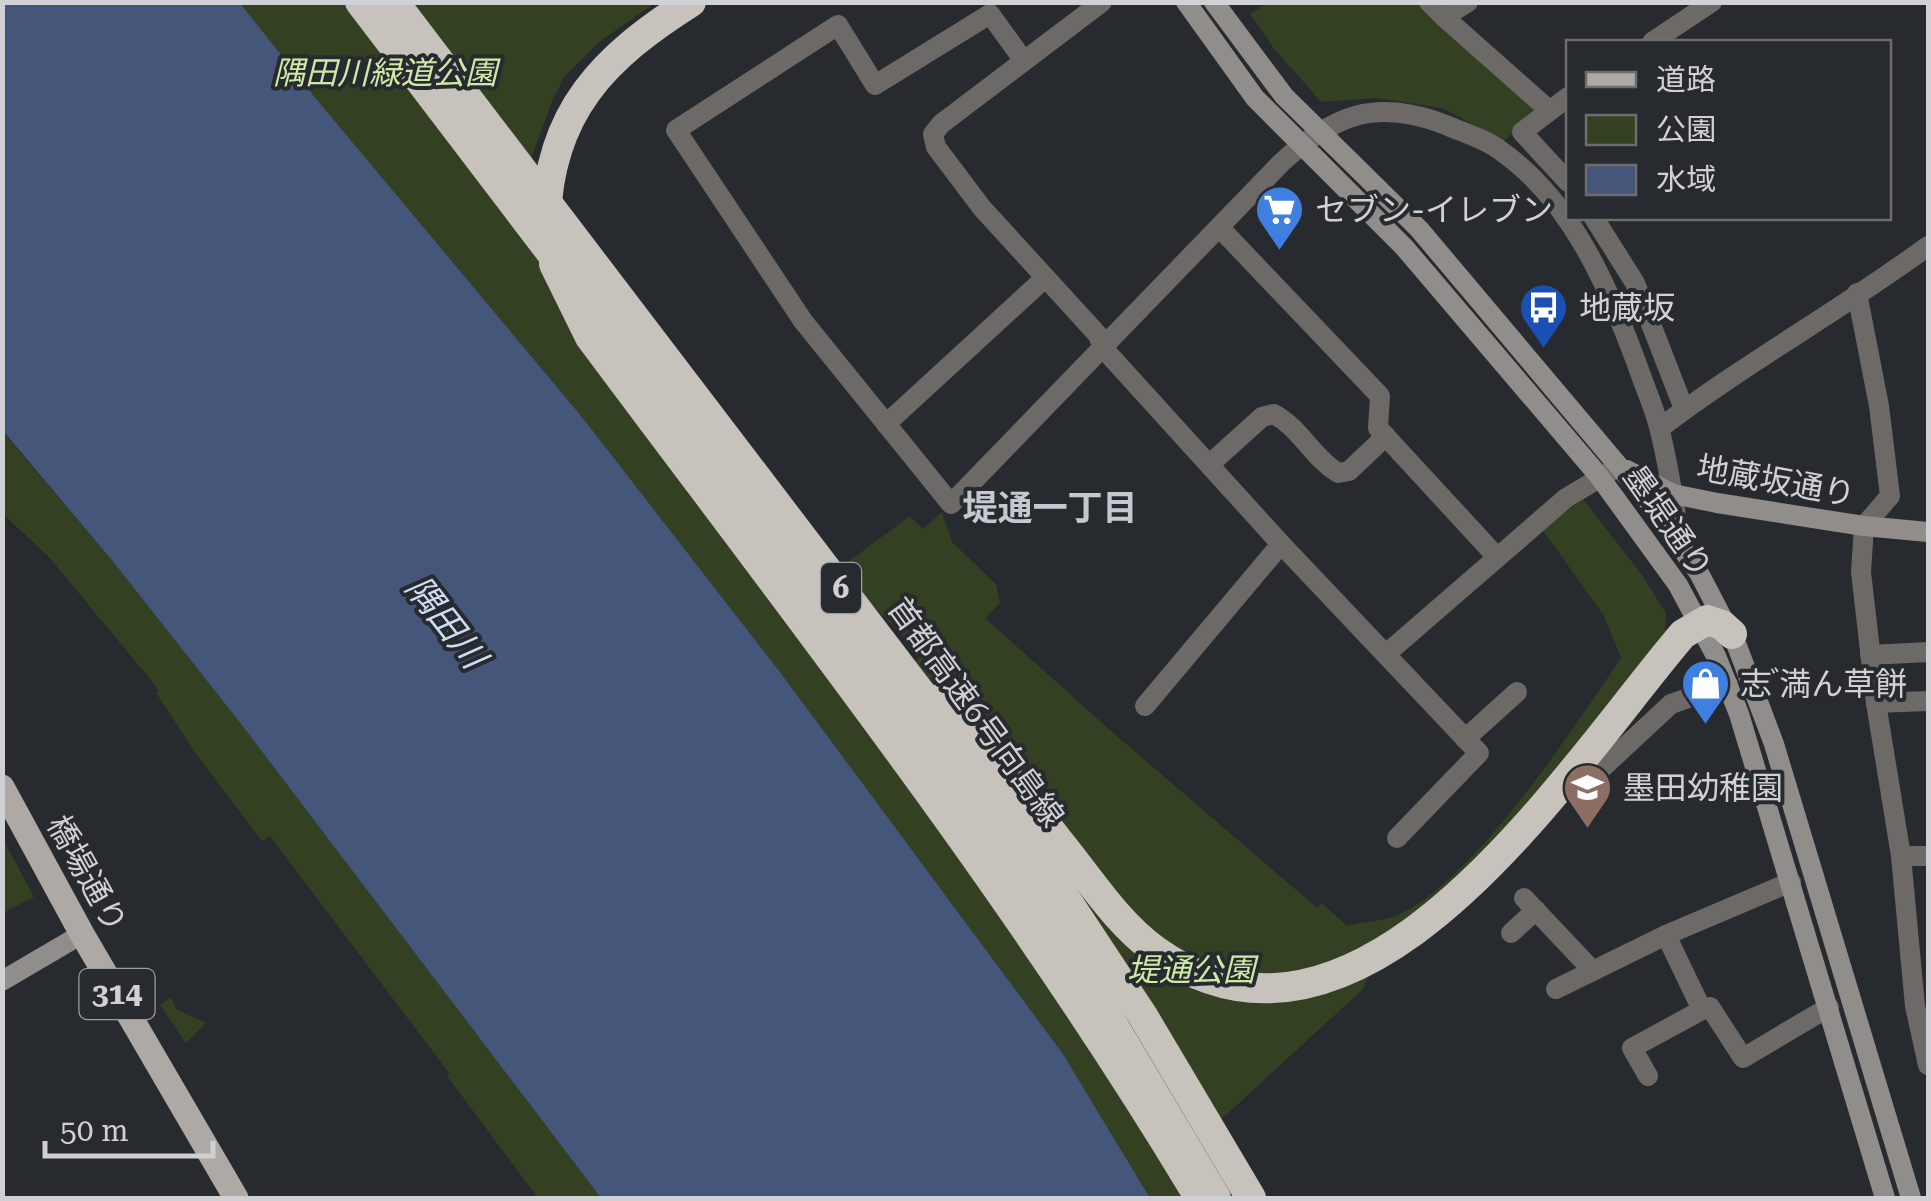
<svg xmlns="http://www.w3.org/2000/svg" width="1931" height="1201" font-family="'Roboto Serif','Noto Sans JP',serif">
<style>
.green{fill:#344022}
.water{fill:#44577b}
.lines{fill:none;stroke-linecap:round;stroke-linejoin:round}
.street{stroke:#6c6967;stroke-width:20}
.secondary{stroke:#918d8a;stroke-width:20}
.primary{stroke:#aea9a5;stroke-width:25}
.highway{stroke:#c8c2bd;stroke-width:30}
.highway-bridge{stroke:#c8c2bd;stroke-width:30}
.labels{text-anchor:middle;stroke-width:8;stroke-linejoin:round;paint-order:stroke}
.shield{fill:#272a2e;stroke:#9d9fa2;stroke-width:2.5}
.shield-label{font-size:30px;font-weight:bold;fill:#d0d1d4}
.park-label{font-size:32px;font-style:italic;fill:#cde9a5;stroke:#272a2e}
.poi-label{font-size:32px;fill:#d0d1d4;stroke:#272a2e;text-anchor:start}
.street-label{font-size:32px;fill:#d0d1d4;stroke:#272a2e}
.neighbourhood-label{font-size:35px;font-weight:bold;fill:#c5c8ce;stroke:#272a2e}
.water-label{font-size:35px;font-style:italic;fill:#cedbf4;stroke:#272a2e}
</style>
<rect width="100%" height="100%" fill="#272a2e"/>
<!-- green -->
<g class="green">
<path d="M240,3H655L599,42L565,76L553,99L532,156L511,175L871,695L921,656L862,594L841,567L910,516L923,529L942,512L952,542L996,584L1000,603L985,618L1110,730L1317,908L1322,903L1347,926C1362,921 1379,922 1393,917C1470,888 1574,727 1621,658L1604,616L1542,529L1583,499L1642,575L1666,613L1665,632L1544,788L1400,935L1368,976L1363,989L1227,1114L1195,1138L1230,1198H1150L1063,1054L780,672L582,417L313,95Z"/>
<path d="M1267,3H1421L1537,111L1504,141L1442,108L1376,98L1321,102L1273,47L1250,14Z"/>
<path d="M2,431L111,559L241,724L601,1198H538L447,1076L449,1073L270,836L262,841L199,758L156,693L159,690L49,557L3,514Z"/>
<path d="M3,839L34,897L3,913L2,839Z"/>
<path d="M171,997L176,1009L206,1023L186,1043L160,1005Z"/>
</g>
<!-- water -->
<path class="water" d="M2,3H240L313,95L582,417L780,672L1063,1054L1150,1198H601L241,724L111,559L3,431Z"/>
<g class="lines">
<!-- street -->
<g class="street">
<path d="M1102,2L941,124L933,134L936,147L982,208L1098,335L1103,348L1281,544L1479,753L1397,838"/>
<path d="M1429,2L1444,17L1468,2"/>
<path d="M1444,17L1549,110"/>
<path d="M1652,42L1712,2"/>
<path d="M1024,61L990,14L875,85L838,25L676,130L803,321L951,504L1281,163C1334,114 1376,98 1446,125C1464,133 1486,139 1501,151C1572,201 1609,288 1638,367C1645,388 1655,409 1660,431C1669,468 1675,506 1680,544"/>
<path d="M1568,97L1522,132L1568,182"/>
<path d="M1594,218L1635,283L1684,409"/>
<path d="M1219,227L1380,396L1378,428L1496,556"/>
<path d="M1857,293L1879,406L1890,496L1864,526L1861,572L1876,703L1901,856L1915,1006L1928,1065"/>
<path d="M886,424L1045,278"/>
<path d="M1660,428C1747,362 1841,310 1928,246"/>
<path d="M1210,464L1262,417L1274,414C1300,428 1313,458 1338,473L1349,471L1386,436"/>
<path d="M1386,654L1566,498L1613,470"/>
<path d="M1870,655L1928,652"/>
<path d="M1876,703L1928,701"/>
<path d="M1145,706L1281,544"/>
<path d="M1465,739L1517,692"/>
<path d="M1586,783L1671,704L1728,684"/>
<path d="M1901,856H1928"/>
<path d="M1524,898L1593,971"/>
<path d="M1511,933L1536,910"/>
<path d="M1556,989L1666,935L1791,882"/>
<path d="M1702,1010L1710,1007L1743,1058L1829,1007"/>
<path d="M1648,1076L1632,1048L1702,1010L1666,935"/>
</g>
<!-- secondary -->
<g class="secondary">
<path d="M1186,2L1255,98L1404,247L1599,476L1678,585L1716,656L1739,714L1885,1198"/>
<path d="M1214,2L1284,96L1419,229L1654,508L1699,573L1737,646L1774,744L1911,1198"/>
<path d="M1627,470L1673,494L1717,503L1864,526L1928,532"/>
<path d="M2,981L82,934"/>
</g>
<!-- primary -->
<path class="primary" d="M2,787L82,934L236,1198"/>
<!-- highway -->
<g class="highway">
<path d="M546,219C549,112 604,57 691,2"/>
<path d="M554,264L590,337C797,615 1014,890 1193,1187"/>
<path d="M939,699C982,745 1022,794 1061,844C1091,881 1117,923 1156,951C1364,1099 1569,767 1683,634L1707,620L1722,625L1732,634"/>
</g>
<!-- highway-bridge -->
<g class="highway-bridge">
<path d="M360,2L962,792L1062,939L1216,1198"/>
<path d="M394,2L990,784L1143,1016L1251,1198"/>
</g>
</g>
<!-- icons -->
<defs>
<symbol id="supermarket-pin" viewBox="-11 -11 22 30"><path d="M0 17L-7.5 6A9.5 9.5 0 1 1 7.5 6Z" fill="#3f7fe0" stroke="#272a2e"/><path d="M-6-5.5h2.5l.6 2H6L4.5 2H-2.5L-4.4-4H-6ZM-1.5 3.2a1.3 1.3 0 1 0 .1 0ZM3 3.2a1.3 1.3 0 1 0 .1 0Z" fill="#fff"/></symbol>
<symbol id="bus-pin" viewBox="-11 -11 22 30"><path d="M0 17L-7.5 6A9.5 9.5 0 1 1 7.5 6Z" fill="#1a4fb4" stroke="#272a2e"/><path d="M-5-6H5V4H4V6H2V4H-2V6H-4V4H-5ZM-3.5-4V0h7V-4ZM-3.5 1.2v1.5H-2V1.2ZM2 1.2v1.5H3.5V1.2Z" fill="#fff"/></symbol>
<symbol id="shop-pin" viewBox="-11 -11 22 30"><path d="M0 17L-7.5 6A9.5 9.5 0 1 1 7.5 6Z" fill="#3f7fe0" stroke="#272a2e"/><path d="M-5-2.5h2.3a2.7 3.5 0 0 1 5.4 0H5L5.5 6h-11ZM-1.5-2.5h3a1.5 2.3 0 0 0-3 0Z" fill="#fff"/></symbol>
<symbol id="school-pin" viewBox="-11 -11 22 30"><path d="M0 17L-7.5 6A9.5 9.5 0 1 1 7.5 6Z" fill="#8d6e63" stroke="#272a2e"/><path d="M0-5L7-2L0 1L-7-2ZM-4 1L0 2.5L4 1V4Q0 6-4 4Z" fill="#fff"/></symbol>
</defs>
<g fill-rule="evenodd">
<use href="#supermarket-pin" x="1252" y="182" width="55" height="75"/>
<use href="#bus-pin" x="1516" y="280" width="55" height="75"/>
<use href="#shop-pin" x="1678" y="656" width="55" height="75"/>
<use href="#school-pin" x="1560" y="760" width="55" height="75"/>
</g>
<g class="labels">
<!-- shield labels -->
<g class="shield">
<rect x="821" y="563" width="40" height="50" rx="8"/>
<rect x="79.5" y="969" width="75" height="50" rx="8"/>
</g>
<g class="shield-label">
<text x="841" y="598">6</text>
<text x="117" y="1004">314</text>
</g>
<!-- park labels -->
<g class="park-label">
<text x="385" y="84">隅田川緑道公園</text>
<text x="1191" y="981">堤通公園</text>
</g>
<!-- poi labels -->
<g class="poi-label">
<text x="1315" y="221">セブン-イレブン</text>
<text x="1579" y="319">地蔵坂</text>
<text x="1740" y="695">志 ゙満ん草餅</text>
<text x="1623" y="799">墨田幼稚園</text>
</g>
<!-- street labels -->
<g class="street-label">
<text transform="translate(1776 481) rotate(10)" y="11">地蔵坂通り</text>
<text transform="translate(1668 522) rotate(55)" y="11">墨堤通り</text>
<text transform="translate(976 712) rotate(54)" y="11">首都高速6号向島線</text>
<text transform="translate(87 874) rotate(61)" y="11">橋場通り</text>
</g>
<!-- neighbourhood labels -->
<g class="neighbourhood-label">
<text x="1050" y="520">堤通一丁目</text>
</g>
<!-- water labels -->
<g class="water-label">
<text transform="translate(446 622) rotate(52)" y="12">隅田川</text>
</g>
</g>
<!-- border -->
<rect width="1931" height="1201" fill="none" stroke="#d0d1d4" stroke-width="10"/>
<!-- legend -->
<rect x="1566" y="40" width="325" height="180" fill="#272a2e" stroke="#6b6d70" stroke-width="2.5"/>
<rect x="1586" y="72" width="50" height="15" fill="#aea9a5" stroke="#6b6d70" stroke-width="2.5"/>
<text x="1656" y="90" font-size="30" fill="#d0d1d4">道路</text>
<rect x="1586" y="115" width="50" height="30" fill="#344022" stroke="#6b6d70" stroke-width="2.5"/>
<text x="1656" y="140" font-size="30" fill="#d0d1d4">公園</text>
<rect x="1586" y="165" width="50" height="30" fill="#44577b" stroke="#6b6d70" stroke-width="2.5"/>
<text x="1656" y="190" font-size="30" fill="#d0d1d4">水域</text>
<!-- scale -->
<path d="M45 1141v15h168v-15" fill="none" stroke="#d0d1d4" stroke-width="5"/>
<text x="60" y="1141" font-size="30" fill="#d0d1d4" stroke="#272a2e" stroke-width="8" paint-order="stroke">50 m</text>
</svg>
